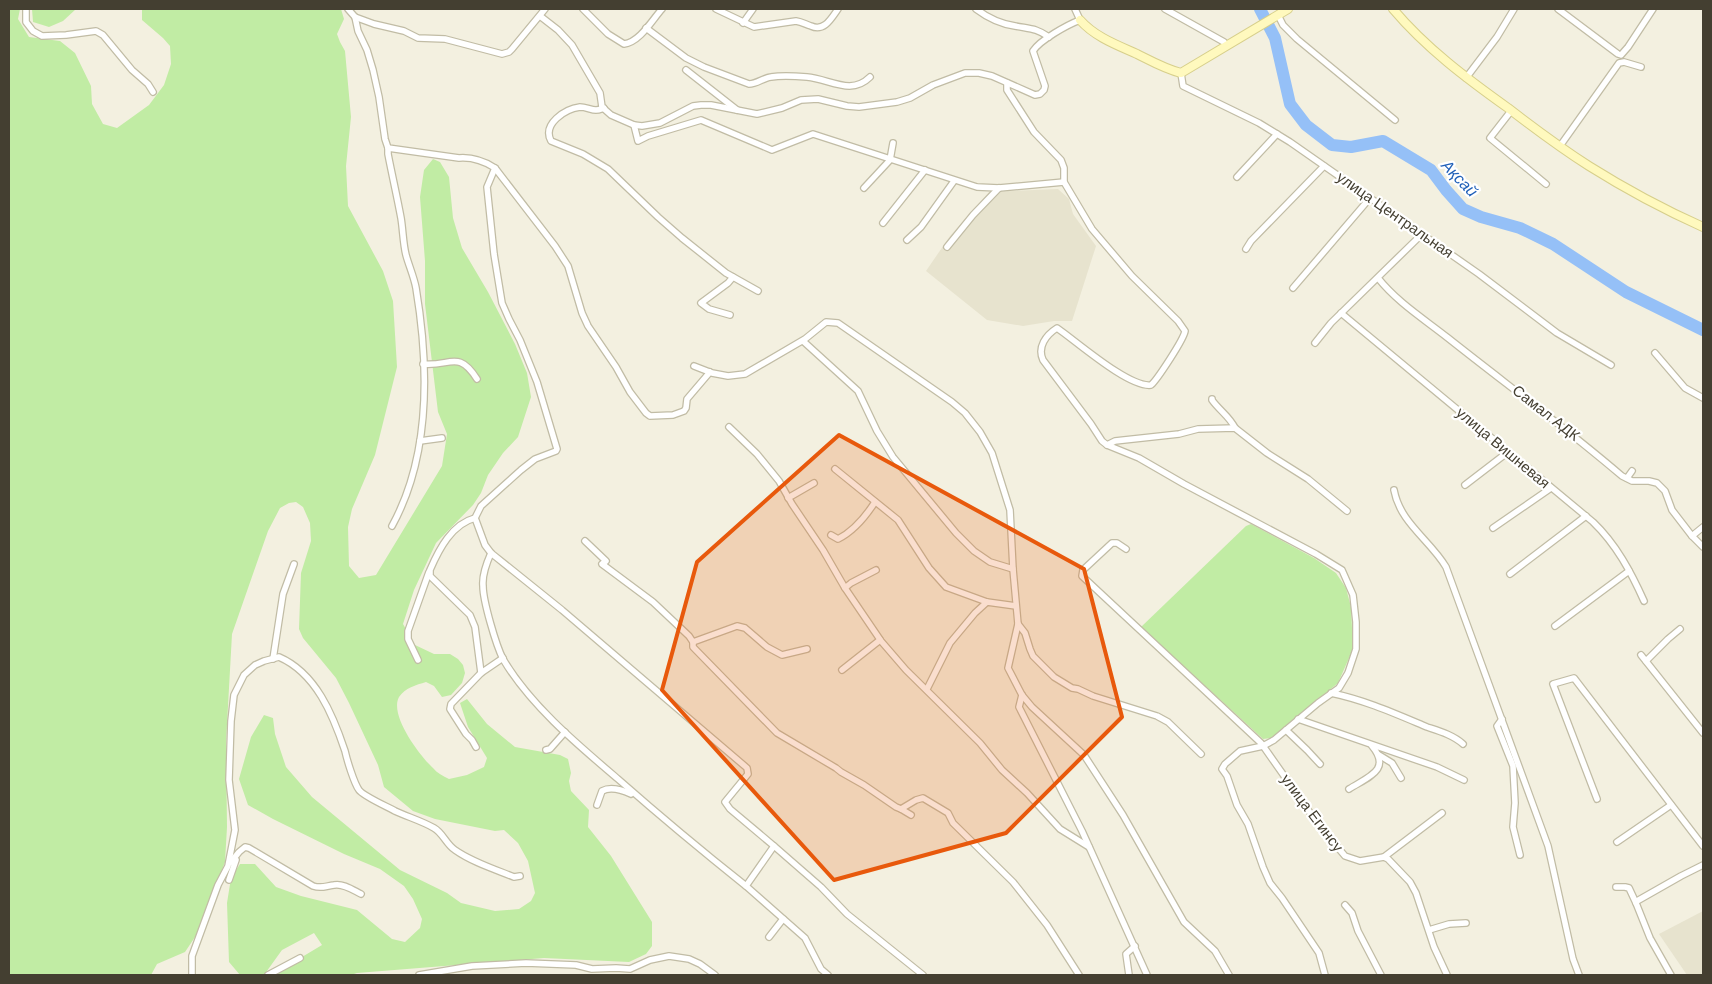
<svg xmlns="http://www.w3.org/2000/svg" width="1712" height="984" font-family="Arial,sans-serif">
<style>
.residential{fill:#e7e3ce}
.green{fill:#c1eca4}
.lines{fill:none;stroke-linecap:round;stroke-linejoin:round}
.river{stroke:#95c0f7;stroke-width:12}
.street-casing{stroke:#c1bca5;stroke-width:8}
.secondary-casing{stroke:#d7cf8b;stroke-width:10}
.street{stroke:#fff;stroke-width:5.5}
.secondary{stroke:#fff9be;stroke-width:8}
.marked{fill:#e8590c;fill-opacity:0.2;stroke:#e8590c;stroke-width:4;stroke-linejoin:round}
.labels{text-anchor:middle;stroke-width:4.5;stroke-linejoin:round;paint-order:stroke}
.street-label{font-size:15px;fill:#443f31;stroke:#fff}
.water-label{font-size:16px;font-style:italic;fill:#2161b9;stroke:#fff}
</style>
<rect width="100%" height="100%" fill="#f3f0e0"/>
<!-- residential -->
<g class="residential">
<path d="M1058,189L1069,199L1073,214L1096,246L1072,321H1054L1023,326L987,320L926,271L950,236L989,192Z"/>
<path d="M1703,911V975H1687L1659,934Z"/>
</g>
<!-- green -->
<g class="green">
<path d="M9,9H20L18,19L29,37L60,41L75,53L91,86L92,104L103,124L117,128L149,105L164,85L171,64L170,46L163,38L142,20V9H341L344,19L337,34L340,42L345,51L351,117L346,166L348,206L383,271L393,301L397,367L375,455L352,509L348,527L349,566L359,578L376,575L442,466L447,434L438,412L425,304V261L420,197L424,170L433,159L440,162L449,177L453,218L462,248L488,292L515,344L527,373L531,397L518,437L503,453L488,475L481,493L473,505L436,543L414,590L403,624L415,645L434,654H450L458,659L463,665L465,673L462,683L451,695L442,697L434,686L426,682C416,685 405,688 399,697C389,715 420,756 433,768C437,773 443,776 449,779L467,775L484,767L487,758L468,727L460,703L467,699L487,724L515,747L560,755L568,759L571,773L569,781L571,791L589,810L588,827L611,856L652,922V946L646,954L629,962L544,958L357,973L351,975H277L287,966L322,945L314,933L282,950L264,975H240L229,962L227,903L231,878L240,864H255L276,887L301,896L357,910L392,939L405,942L420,928L422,919L413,899L404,886L380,869L344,854L273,819L248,805L239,779L251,737L264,715L273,718L275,734L286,767L312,797L400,870L447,893L461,903L495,911L519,909L531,901L535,893L528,861L518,843L504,830L495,831L435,819L413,811L384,787L378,765L349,703L336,678L303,638L299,629L301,573L311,541L310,523L303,507L296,502L289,503L280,508L268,531L232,634L226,742L227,827L225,862L199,931L185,952L157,964L151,975H9Z"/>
<path d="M32,9H76L63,21L49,27L33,22Z"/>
<path d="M1251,524L1314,558L1336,573L1346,588L1351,607L1353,649L1338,683L1271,738L1263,739L1141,627L1246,526Z"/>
</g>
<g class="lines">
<!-- river -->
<path class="river" d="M1260,9L1275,38L1290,104L1306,125L1332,145L1351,147L1383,141L1431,170L1446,190L1463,209L1481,217L1520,228L1553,244L1626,292L1703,330"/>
<defs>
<g id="street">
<path d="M26,9V22L33,31L42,36L66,35L96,31L103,35L132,70L148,84L153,92"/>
<path d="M348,9L355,17L358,31L367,50L373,70L379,97L385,139L388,148L459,158C472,157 484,161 495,168L555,246L568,266L582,313L588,326L616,367L630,392L646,413L650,416L673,415L684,411L686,408L687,399L710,372"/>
<path d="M583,9L608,34L624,44C640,42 652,20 662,9"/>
<path d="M716,9L754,27L796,21C802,22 805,24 811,26C824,32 831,19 838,9"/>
<path d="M976,9C988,18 1001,24 1015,26C1030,29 1036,28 1049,37"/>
<path d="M1165,9L1224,42L1226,46"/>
<path d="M1558,9L1618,54L1621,55L1628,47L1653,9"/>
<path d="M1278,15L1283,25L1297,39L1395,120"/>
<path d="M540,16L558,30L572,45L600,93L602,107L611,115L634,125L642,126L660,123L693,106L701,105H711L757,114L782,108L801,100L818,99L847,106L859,107L897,102L910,98L933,85L965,73H979L992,76L1035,95L1040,94L1044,90L1045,86L1033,51C1040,40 1067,25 1080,20L1075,9"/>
<path d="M355,17L374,24L404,31L418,38L445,39L502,54L509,52L512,49L545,9"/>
<path d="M743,23L753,9"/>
<path d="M646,28L686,58L704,67L749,84C757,84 763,78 771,77C782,75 796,76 807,77C830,79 851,96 870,77"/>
<path d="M686,70L737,110"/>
<path d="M1181,73L1183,86L1259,123L1290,142L1479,274L1557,333L1611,365"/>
<path d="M1466,78L1497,37L1514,9"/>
<path d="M1007,83V90L1034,132L1061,160L1064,168V182L1092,229L1132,276L1178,321L1185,331C1184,339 1157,380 1151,385C1129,388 1076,341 1057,328C1046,335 1037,347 1043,360L1091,424L1102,441L1107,445L1139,458L1184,484L1316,554L1342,570L1353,595L1356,622V649L1348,673L1339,688L1318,703L1274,740L1263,746L1240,751L1225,764L1222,769L1227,776L1237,805L1248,824L1263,867L1270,883L1282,898L1319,953L1325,975"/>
<path d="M604,108C601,109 599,110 596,110C591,110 586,107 580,107C565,109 542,124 551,141L583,154L608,169L658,217L682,238L726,273L758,291"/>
<path d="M1511,111L1490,138L1546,184"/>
<path d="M634,125L638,141L648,136L701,120L772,150L813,134L977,187L999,188L1064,182"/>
<path d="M1560,146L1619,63L1624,62L1641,67"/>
<path d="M388,148V154C392,175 397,196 401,218C403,230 403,243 406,255C409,266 414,277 416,288C429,366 431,455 392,526"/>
<path d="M1237,177L1277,134"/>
<path d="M864,188L890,160L893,143"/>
<path d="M883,223L925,170"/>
<path d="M907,240L921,227L954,181"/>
<path d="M947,247L973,215L999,188"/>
<path d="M1246,249L1251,241L1324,166"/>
<path d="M1378,278C1397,302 1424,319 1448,338C1506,384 1566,428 1622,476L1632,481H1649L1657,483L1665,491L1672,510L1692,536L1703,547"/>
<path d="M1293,288L1370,198"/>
<path d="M1341,313L1593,522C1616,544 1631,572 1644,601"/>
<path d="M730,315L709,309L701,303L728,283L733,277"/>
<path d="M803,341L858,391L877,431L893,457L956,533L974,551L990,562L1013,569"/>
<path d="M1315,343L1331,323L1417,239L1420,232"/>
<path d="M1655,353L1685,388L1703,398"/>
<path d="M423,364C450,367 458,349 477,379"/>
<path d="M694,366L712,373L728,376L745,374L805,339L826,322L838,323L952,402L965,413L980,432L992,453L1010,510L1013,569L1018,624L1025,633L1030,649L1033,656L1054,677L1072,688L1078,689L1093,696L1157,716L1168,722L1201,754"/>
<path d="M1212,399V400C1219,410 1230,417 1235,428"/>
<path d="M729,427L757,454L779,481L792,504L823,550L845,588L881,641L906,670L980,743L1002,770L1027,793L1060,829L1089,847"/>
<path d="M420,441L442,438"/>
<path d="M1107,445L1115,441L1124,440L1179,434L1198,429L1235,428L1267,453L1308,479L1347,511"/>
<path d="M835,469L898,520L929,568L946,587L987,602"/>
<path d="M1627,478L1632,471"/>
<path d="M1465,485L1508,452"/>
<path d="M1394,490C1400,523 1430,540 1446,567L1548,846L1573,959L1579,975"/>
<path d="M788,498L814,483"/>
<path d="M475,518L485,545L491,553L562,610L747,768L748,774L725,802L730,809L774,846L746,886L805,938L821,969L828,975"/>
<path d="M1493,528L1551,488"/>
<path d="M831,535L838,539C854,531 866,516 875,502"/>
<path d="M1692,536L1703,527"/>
<path d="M585,541L606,561L602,564L653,602L689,636L693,642V647L777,733L836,768L841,772L864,785L896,807L901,809L916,800L923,798L948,813L953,823L1013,882L1047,925L1079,975"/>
<path d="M1126,549L1117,543H1112L1083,570L1082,576L1261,743L1318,824L1345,856L1360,861L1384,857L1388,859L1410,882L1416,893L1434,947L1447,975"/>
<path d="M491,553C487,562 482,576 483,586C483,601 496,645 503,659C530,705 578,745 618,779C660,816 702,851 746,886"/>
<path d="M1510,574L1586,516"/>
<path d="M845,588L851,583L876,570"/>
<path d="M1018,624L1008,668L1022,695L1032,707L1084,755L1123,815L1184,922L1215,951L1229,975"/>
<path d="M1555,626L1629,571"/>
<path d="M693,642L737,626L745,628L767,647L782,655L807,649"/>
<path d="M1641,655L1703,733"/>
<path d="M273,659L283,594L294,564"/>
<path d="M418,660L408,639V631L429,572"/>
<path d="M1646,661L1668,639L1680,629"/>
<path d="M842,670L880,640"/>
<path d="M481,673L475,627L470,615L430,576V570C439,549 452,524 475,518L481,506L521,470L535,459L556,451L557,449L537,382L520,340L509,319L502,303L494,254L487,187L495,168"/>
<path d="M927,689L950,643L975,613L987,602L1016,606"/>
<path d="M1331,693C1365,700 1396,714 1427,727C1439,731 1453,735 1463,744"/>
<path d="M1022,695L1019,707L1082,831L1147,975"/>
<path d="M1298,719L1437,767L1464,780"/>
<path d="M1502,719L1497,726L1513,766L1515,803L1513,827L1520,855"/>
<path d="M1286,730L1307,750L1320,764"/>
<path d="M476,747L472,740L466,734L450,709L451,704L481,673L503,658"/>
<path d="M546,750L550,749L565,732"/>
<path d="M1379,755L1392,763L1401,778"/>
<path d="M1349,789C1368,777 1392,770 1372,746"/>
<path d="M1597,799L1553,684L1574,678L1703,846"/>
<path d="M597,805L602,791C611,786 622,790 631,794"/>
<path d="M901,809L911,815"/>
<path d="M1617,842L1671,805"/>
<path d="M774,846L821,887L847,914L923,975"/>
<path d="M1384,857L1442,813"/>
<path d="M231,862L239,852L245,847L249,848L313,886C322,889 325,886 334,885C343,883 353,890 361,894"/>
<path d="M229,880L236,860"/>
<path d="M1616,887H1625L1629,888L1636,903"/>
<path d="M1345,905L1352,913L1358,931L1381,975"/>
<path d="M1429,930L1449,924L1466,923"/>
<path d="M769,937L783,919"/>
<path d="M192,975V956L218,885L228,866L235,830L229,780L231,721L234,695L244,675L255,665L264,661L279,657C316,673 333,715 345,751C347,760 354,783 359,790C363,796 388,807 395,811C408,817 422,821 434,828C443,833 446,844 455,850C472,862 494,869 514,877L520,876"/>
<path d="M268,975L300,958"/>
<path d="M419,975L472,966L526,963L576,965L592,969L616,968L630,969L650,960L669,956L689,959L700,964L715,975"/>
<path d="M1129,975L1126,954L1135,946"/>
<path d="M1671,975L1650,938L1636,903L1637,901L1681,876L1703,865"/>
</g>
<g id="secondary">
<path d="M1393,9C1426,48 1466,78 1508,108C1534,128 1561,148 1589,166C1624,188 1665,210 1703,227"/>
<path d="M1080,20C1095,37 1117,45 1137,54C1151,61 1165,69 1181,73L1288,9"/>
</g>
</defs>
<!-- street casing -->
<use href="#street" class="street-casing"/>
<!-- secondary casing -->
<use href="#secondary" class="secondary-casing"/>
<!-- street -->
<use href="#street" class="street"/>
<!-- secondary -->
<use href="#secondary" class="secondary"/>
</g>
<!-- marked area -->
<path class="marked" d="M839,435L1084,569L1122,717L1006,833L834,880L662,690L697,562Z"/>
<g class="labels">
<!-- street labels -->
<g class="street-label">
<text transform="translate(1395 215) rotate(35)" y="5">улица Центральная</text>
<text transform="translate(1546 413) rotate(38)" y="5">Самал АДК</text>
<text transform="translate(1503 448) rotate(40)" y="5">улица Вишневая</text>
<text transform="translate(1312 813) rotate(53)" y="5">улица Егинсу</text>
</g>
<!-- water labels -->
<g class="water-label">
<text transform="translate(1460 178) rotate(46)" y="6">Ақсай</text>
</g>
</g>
<!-- border -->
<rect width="1712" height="984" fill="none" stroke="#443f31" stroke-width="20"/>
</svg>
